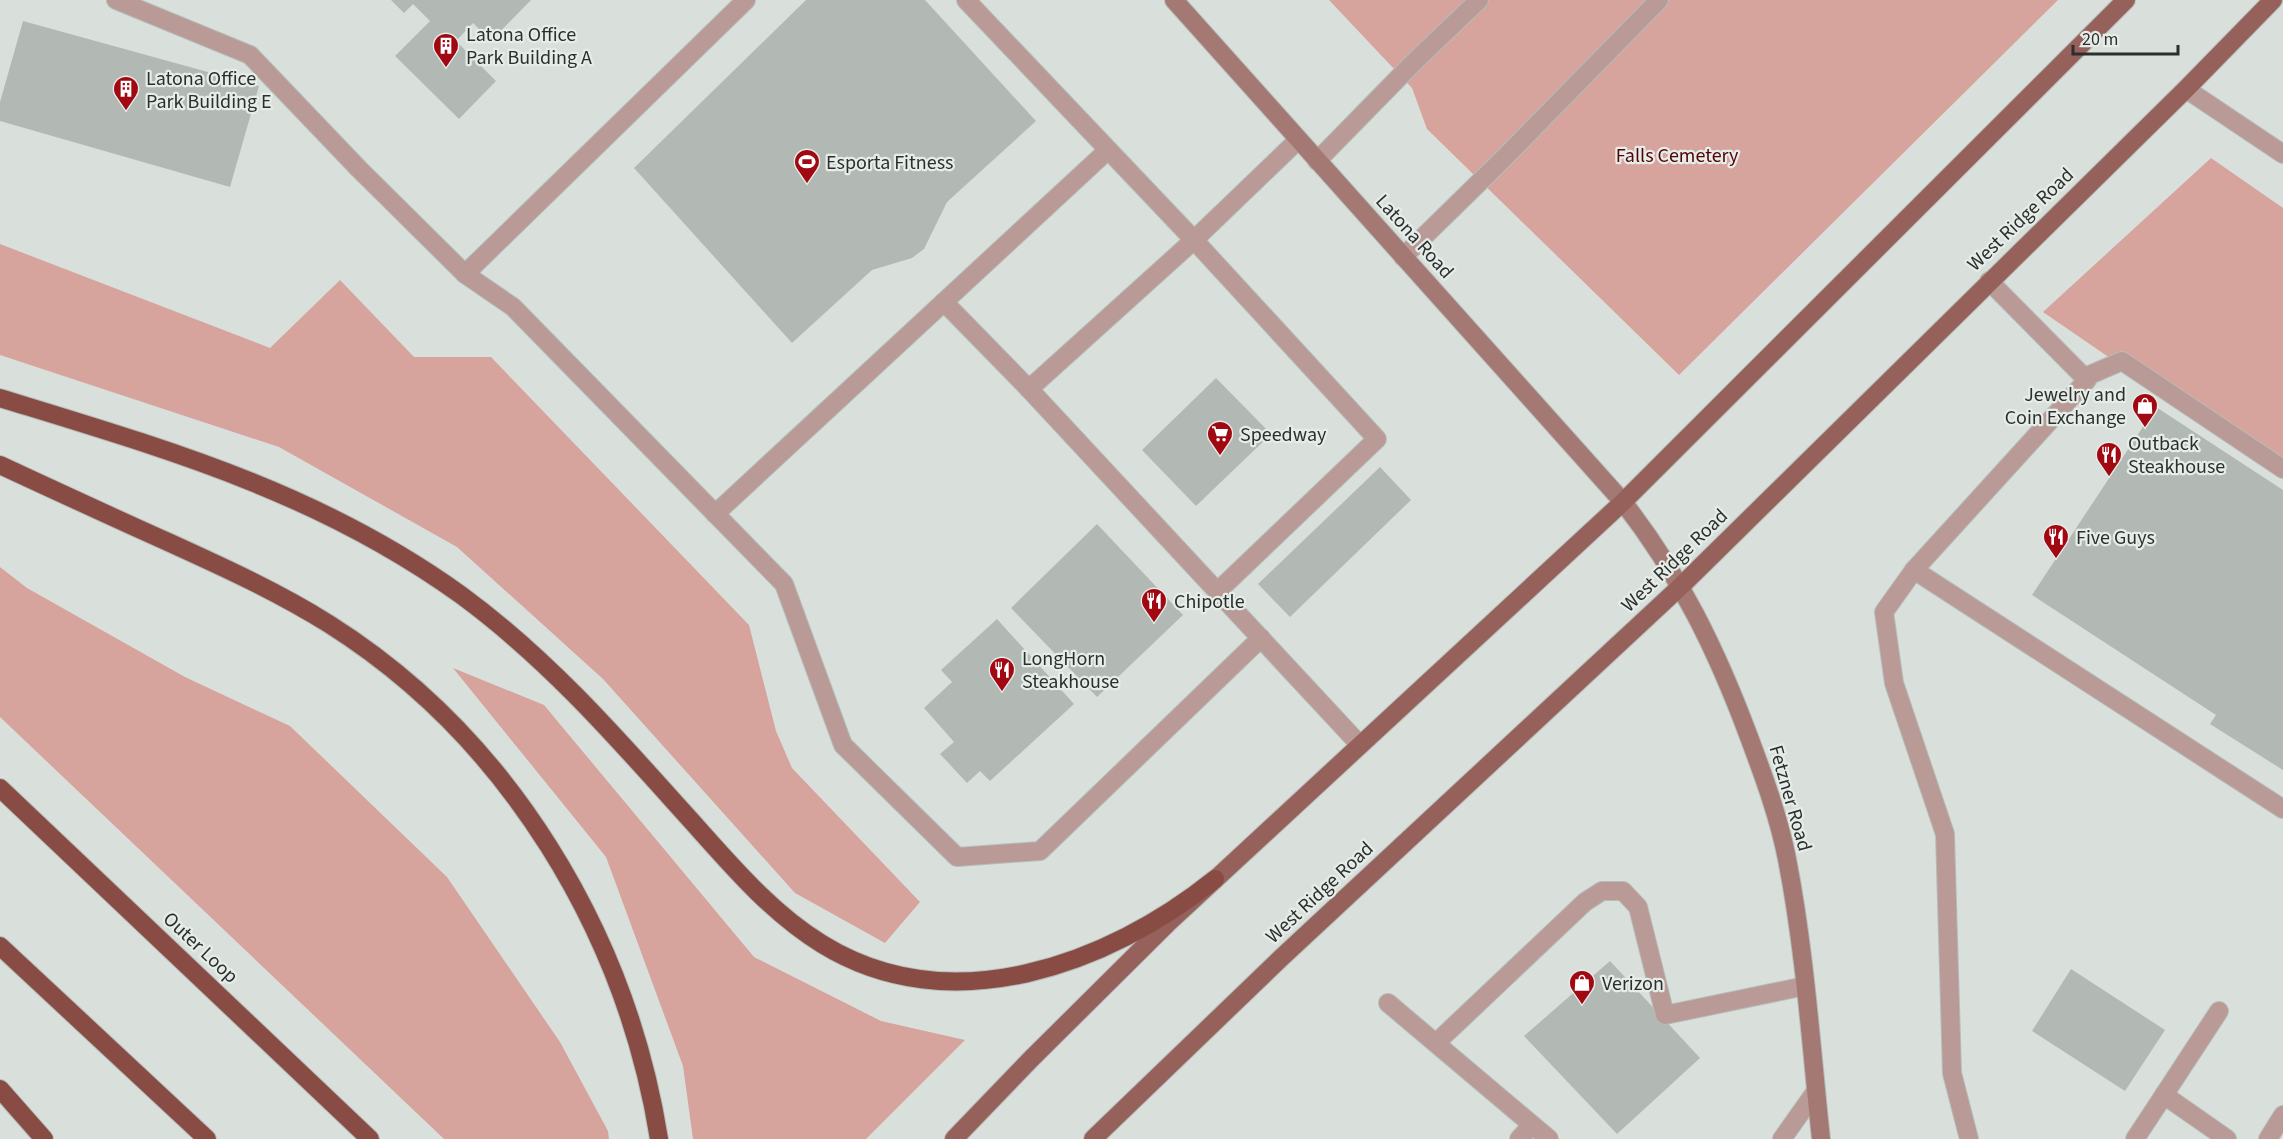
<svg xmlns="http://www.w3.org/2000/svg" width="2283" height="1139" font-family="'Source Sans 3',sans-serif">
<style>
.green{fill:#d6a49d}
.building{fill:#b2b9b5}
.lines{fill:none;stroke-linecap:round;stroke-linejoin:round}
.lane-casing{stroke:#b6bdb9;stroke-width:20}
.street-casing{stroke:#b6bdb9;stroke-width:20}
.secondary-casing{stroke:#b6bdb9;stroke-width:20}
.primary-casing{stroke:#b6bdb9;stroke-width:20}
.highway-casing{stroke:#b6bdb9;stroke-width:20}
.lane{stroke:#b99a96;stroke-width:18}
.street{stroke:#b99a96;stroke-width:18}
.secondary{stroke:#a57973;stroke-width:18}
.primary{stroke:#95615a;stroke-width:18}
.highway{stroke:#884c45;stroke-width:18}
.labels{text-anchor:middle;stroke-width:4.5;stroke-linejoin:round;paint-order:stroke}
.poi-label{font-size:20px;fill:#2c2f2d;stroke:#e6ede9;text-anchor:start}
.park-label{font-size:20px;fill:#540205;stroke:#e6ede9}
.street-label{font-size:20px;fill:#2c2f2d;stroke:#e6ede9}
</style>
<rect width="100%" height="100%" fill="#d9e0dc"/>
<!-- green -->
<g class="green">
<path d="M1329,0H2058L1679,375L1427,129L1412,88Z"/>
<path d="M2211,158L2283,208V466L2142,380L2043,312Z"/>
<path d="M0,244L270,348L340,280L414,357H491L749,625L776,731L792,768L920,902L885,943L795,893L603,679L457,547L279,447L0,355Z"/>
<path d="M0,567L27,588L185,677L290,726L447,877L560,1042L608,1131L609,1139H444L0,717Z"/>
<path d="M453,668L544,705L754,957L881,1021L965,1040L866,1139H693L683,1066L606,857Z"/>
</g>
<!-- building -->
<g class="building">
<path d="M391,0H531L491,41L473,23L456,41L496,81L459,119L395,56L430,21L413,4L404,13Z"/>
<path d="M806,0H925L1036,121L947,202L924,249L912,258L872,270L792,343L634,168Z"/>
<path d="M23,21L259,86L230,187L0,121V102Z"/>
<path d="M1216,378L1271,434L1196,506L1142,450Z"/>
<path d="M2156,407L2283,490V770L2210,724L2216,715L2032,595Z"/>
<path d="M1380,467L1411,500L1290,617L1258,584Z"/>
<path d="M1097,524L1183,615L1097,697L1011,608Z"/>
<path d="M997,619L1074,704L990,781L980,771L967,783L940,754L954,742L924,708L952,682L941,670Z"/>
<path d="M1610,961L1700,1058L1617,1134L1524,1036Z"/>
<path d="M2071,969L2165,1030L2125,1091L2032,1031Z"/>
</g>
<g class="lines">
<defs>
<g id="lane">
<path d="M116,0L250,55L359,169L465,274L513,307L784,584L843,745L957,857L1040,851L1261,638"/>
<path d="M966,0L1194,240L1377,439L1218,591"/>
<path d="M1298,140L1194,240L1029,389L1360,745"/>
<path d="M1317,161L1414,62L1479,0"/>
<path d="M1403,257L1502,160L1659,0"/>
<path d="M465,274L746,0"/>
<path d="M944,302L1029,389"/>
<path d="M2085,377L2122,361L2283,469"/>
<path d="M715,514L1108,150"/>
<path d="M1914,570L2283,809"/>
<path d="M1388,1003L1549,1139"/>
<path d="M1436,1043L1585,902L1602,891H1623L1638,907L1665,1015L1805,986"/>
<path d="M2164,1095L2219,1011"/>
<path d="M1519,1139L1532,1125"/>
<path d="M1782,1139L1816,1091"/>
<path d="M1969,1139L1952,1073L1945,834L1894,683L1884,612L1914,570L2087,380L1989,281"/>
<path d="M2135,1139L2164,1095L2227,1139"/>
<path d="M2268,1139L2283,1115"/>
</g>
<path id="street" d="M2186,89L2283,154"/>
<path id="secondary" d="M1174,0L1623,502C1680,575 1717,651 1749,737C1764,777 1779,818 1787,859C1805,951 1811,1046 1821,1139"/>
<g id="primary">
<path d="M954,1139L1031,1059L1167,924L1623,502L2126,0"/>
<path d="M1093,1139L1281,958L1681,586L2186,89L2273,0"/>
</g>
<g id="highway">
<path d="M0,398C166,449 318,492 461,595C543,655 610,730 677,805C722,854 765,909 822,944C950,1023 1108,965 1215,879"/>
<path d="M0,465C56,491 112,517 168,542C223,567 278,592 329,624C508,737 626,932 659,1139"/>
<path d="M0,788L370,1139"/>
<path d="M0,946L207,1139"/>
<path d="M0,1089L44,1139"/>
</g>
</defs>
<!-- lane casing -->
<use href="#lane" class="lane-casing"/>
<!-- street casing -->
<use href="#street" class="street-casing"/>
<!-- secondary casing -->
<use href="#secondary" class="secondary-casing"/>
<!-- primary casing -->
<use href="#primary" class="primary-casing"/>
<!-- highway casing -->
<use href="#highway" class="highway-casing"/>
<!-- lane -->
<use href="#lane" class="lane"/>
<!-- street -->
<use href="#street" class="street"/>
<!-- secondary -->
<use href="#secondary" class="secondary"/>
<!-- primary -->
<use href="#primary" class="primary"/>
<!-- highway -->
<use href="#highway" class="highway"/>
</g>
<!-- icons -->
<defs>
<symbol id="building-pin" viewBox="-11 -11 22 30"><path d="M0 17L-7.5 6A9.5 9.5 0 1 1 7.5 6Z" fill="#a20811" stroke="#e6ede9"/><path d="M-4-6H4V6H1V3H-1V6H-4ZM-2.5-4.3h1.7v1.8h-1.7ZM.8-4.3h1.7v1.8H.8ZM-2.5-1h1.7V.8h-1.7ZM.8-1h1.7V.8H.8Z" fill="#fff"/></symbol>
<symbol id="stadium-pin" viewBox="-11 -11 22 30"><path d="M0 17L-7.5 6A9.5 9.5 0 1 1 7.5 6Z" fill="#a20811" stroke="#e6ede9"/><path d="M0-5a6.5 5 0 1 0 0 10a6.5 5 0 1 0 0-10ZM-3.5-1.8h7v3.6h-7Z" fill="#fff"/></symbol>
<symbol id="shop-pin" viewBox="-11 -11 22 30"><path d="M0 17L-7.5 6A9.5 9.5 0 1 1 7.5 6Z" fill="#a20811" stroke="#e6ede9"/><path d="M-5-2.5h2.3a2.7 3.5 0 0 1 5.4 0H5L5.5 6h-11ZM-1.5-2.5h3a1.5 2.3 0 0 0-3 0Z" fill="#fff"/></symbol>
<symbol id="supermarket-pin" viewBox="-11 -11 22 30"><path d="M0 17L-7.5 6A9.5 9.5 0 1 1 7.5 6Z" fill="#a20811" stroke="#e6ede9"/><path d="M-6-5.5h2.5l.6 2H6L4.5 2H-2.5L-4.4-4H-6ZM-1.5 3.2a1.3 1.3 0 1 0 .1 0ZM3 3.2a1.3 1.3 0 1 0 .1 0Z" fill="#fff"/></symbol>
<symbol id="restaurant-pin" viewBox="-11 -11 22 30"><path d="M0 17L-7.5 6A9.5 9.5 0 1 1 7.5 6Z" fill="#a20811" stroke="#e6ede9"/><path d="M-5-6h1v4h1v-4h1v4h1v-4h1v5L-1.5 .5V6h-2V.5L-5-1ZM5-6V6H3V1.5H1.5Q1.5-4 5-6Z" fill="#fff"/></symbol>
</defs>
<g fill-rule="evenodd">
<use href="#building-pin" x="431" y="31" width="30" height="40"/>
<use href="#building-pin" x="111" y="74" width="30" height="40"/>
<use href="#stadium-pin" x="792" y="147" width="30" height="40"/>
<use href="#shop-pin" x="2130" y="391" width="30" height="40"/>
<use href="#supermarket-pin" x="1205" y="419" width="30" height="40"/>
<use href="#restaurant-pin" x="2094" y="440" width="30" height="40"/>
<use href="#restaurant-pin" x="2041" y="522" width="30" height="40"/>
<use href="#restaurant-pin" x="1139" y="586" width="30" height="40"/>
<use href="#restaurant-pin" x="987" y="655" width="30" height="40"/>
<use href="#shop-pin" x="1567" y="968" width="30" height="40"/>
</g>
<g class="labels">
<!-- poi labels -->
<g class="poi-label">
<text x="466" y="41">Latona Office<tspan x="466" dy="23">Park Building A</tspan></text>
<text x="146" y="85">Latona Office<tspan x="146" dy="23">Park Building E</tspan></text>
<text x="826" y="169">Esporta Fitness</text>
<text x="2126" y="401" text-anchor="end">Jewelry and<tspan x="2126" dy="23">Coin Exchange</tspan></text>
<text x="1240" y="441">Speedway</text>
<text x="2128" y="450">Outback<tspan x="2128" dy="23">Steakhouse</tspan></text>
<text x="2076" y="544">Five Guys</text>
<text x="1174" y="608">Chipotle</text>
<text x="1022" y="665">LongHorn<tspan x="1022" dy="23">Steakhouse</tspan></text>
<text x="1602" y="990">Verizon</text>
</g>
<!-- park labels -->
<g class="park-label">
<text x="1677" y="162">Falls Cemetery</text>
</g>
<!-- street labels -->
<g class="street-label">
<text transform="translate(2020 219) rotate(-44)" y="7">West Ridge Road</text>
<text transform="translate(1415 236) rotate(48)" y="7">Latona Road</text>
<text transform="translate(1674 560) rotate(-44)" y="7">West Ridge Road</text>
<text transform="translate(1791 798) rotate(74)" y="7">Fetzner Road</text>
<text transform="translate(1319 892) rotate(-43)" y="7">West Ridge Road</text>
<text transform="translate(201 947) rotate(43)" y="7">Outer Loop</text>
</g>
</g>
<!-- scale -->
<path d="M2073 45v9h105v-9" fill="none" stroke="#2c2f2d" stroke-width="3"/>
<text x="2082" y="45" font-size="18" fill="#2c2f2d" stroke="#e6ede9" stroke-width="4.5" paint-order="stroke">20 m</text>
</svg>
